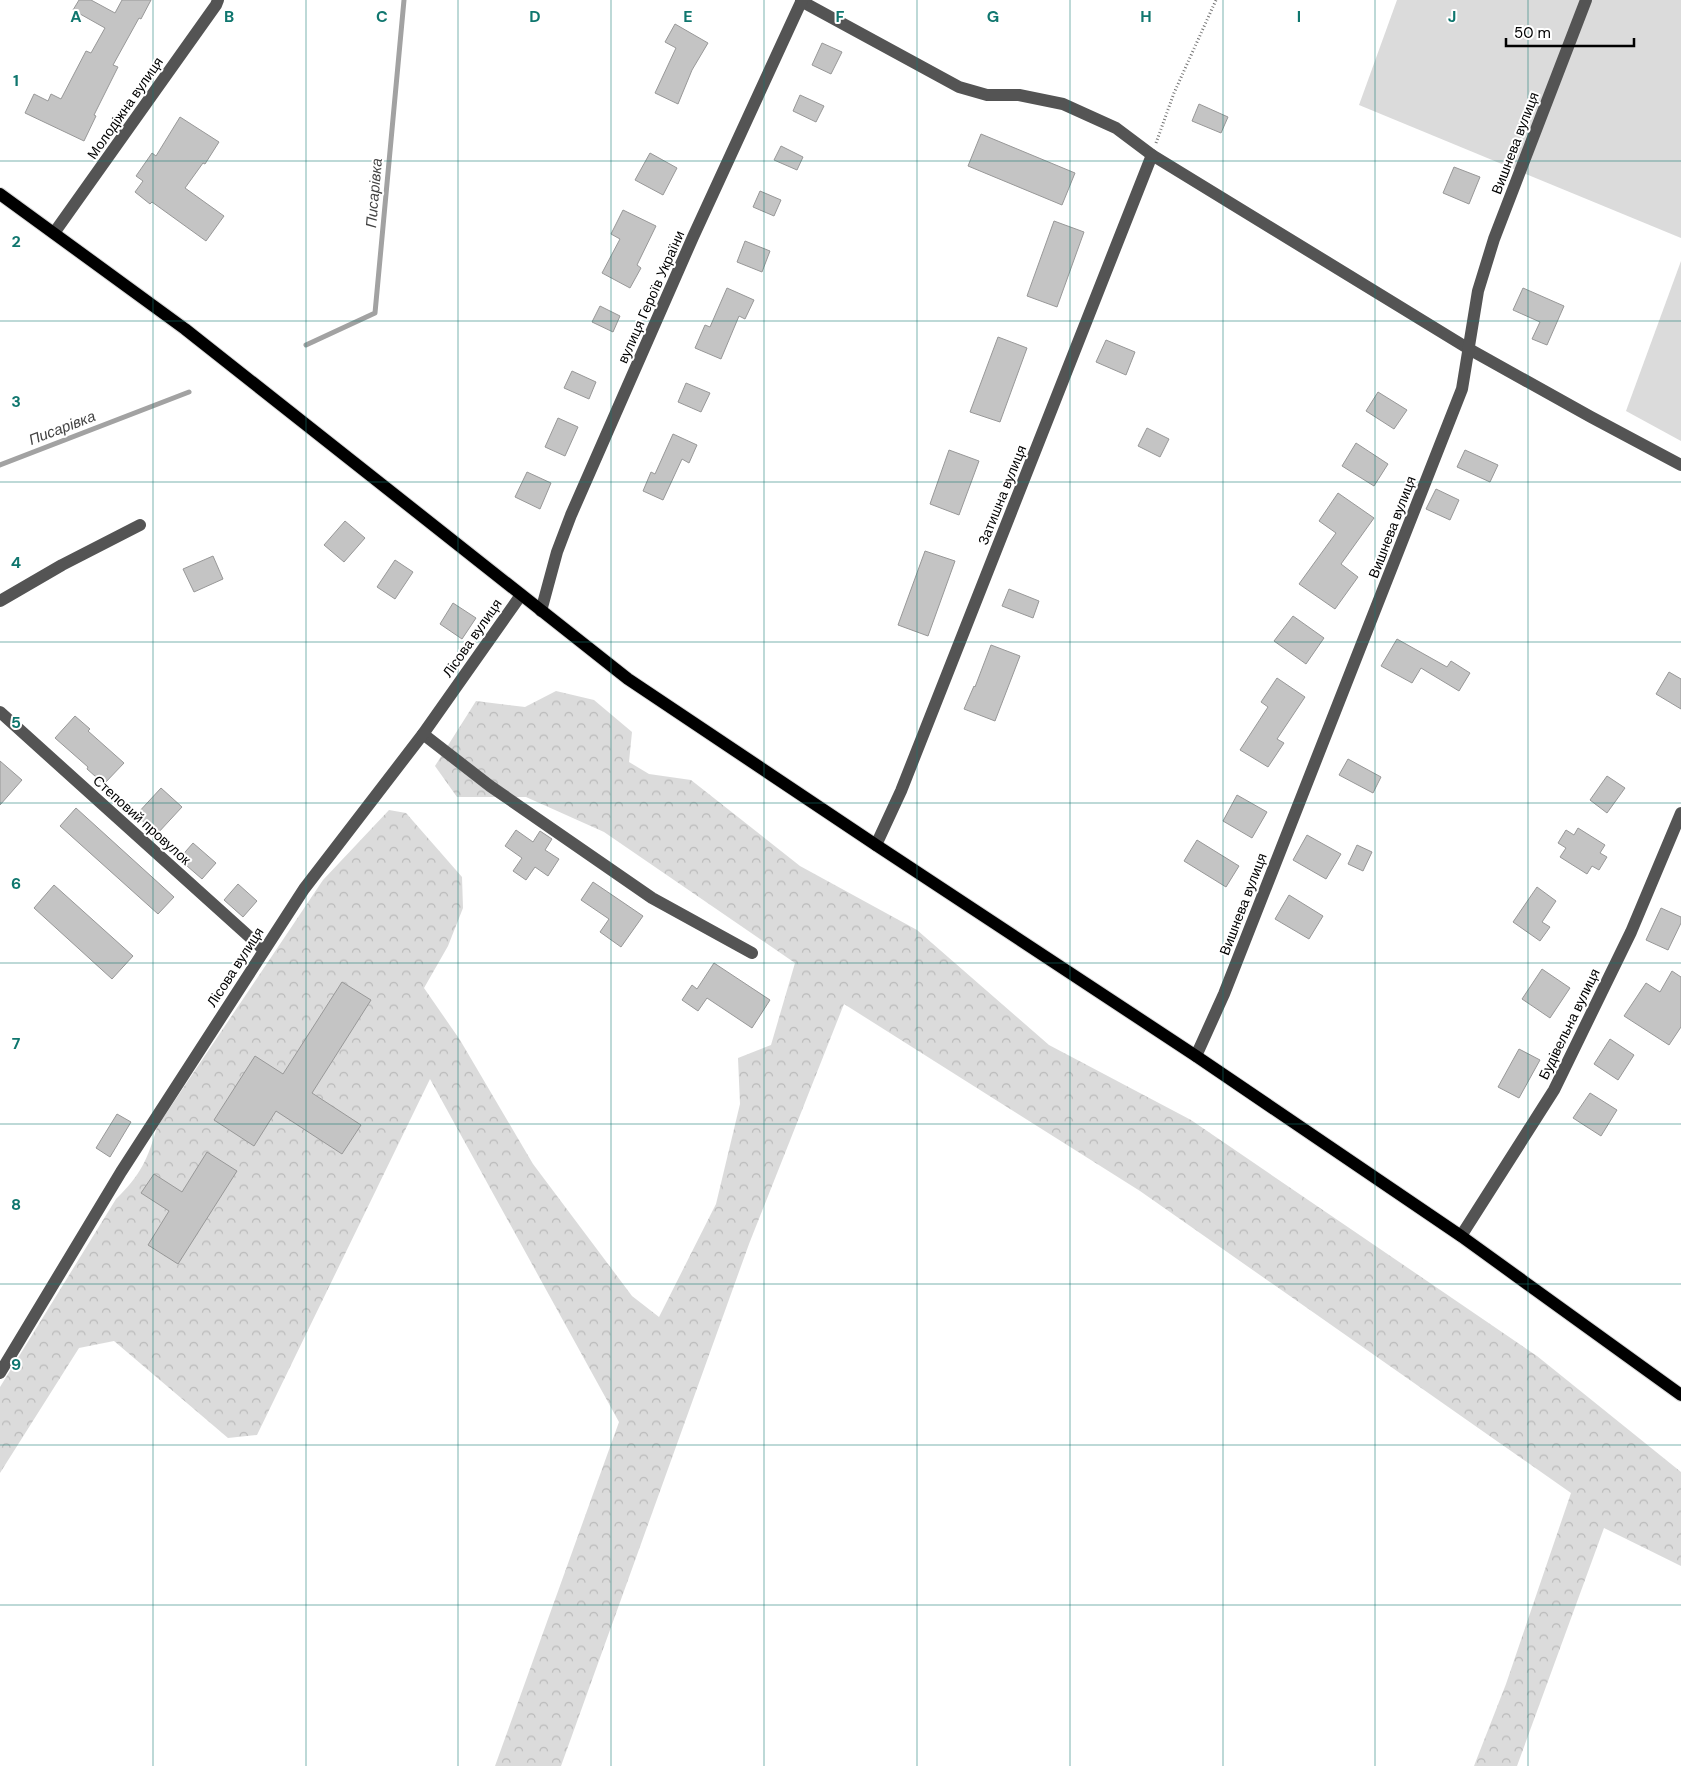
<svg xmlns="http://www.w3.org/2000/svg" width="1681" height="1766" font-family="'DM Sans',sans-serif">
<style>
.forest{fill:url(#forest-crowns)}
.garden{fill:#dbdbdb}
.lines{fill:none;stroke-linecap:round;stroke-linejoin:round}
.stream{stroke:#a2a2a2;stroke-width:5}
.building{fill:#c4c4c4;stroke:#989898}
.major-casing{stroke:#dbdbdb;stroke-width:14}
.path{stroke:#767676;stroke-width:3;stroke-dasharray:1 2.5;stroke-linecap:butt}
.minor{stroke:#545454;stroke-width:12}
.major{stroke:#000;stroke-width:12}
.grid{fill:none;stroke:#0f766e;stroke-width:1;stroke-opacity:0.55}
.labels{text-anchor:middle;stroke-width:4;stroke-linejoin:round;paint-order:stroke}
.street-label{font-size:14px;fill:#000;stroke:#fff}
.water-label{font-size:15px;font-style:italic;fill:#434343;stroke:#fff}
.grid-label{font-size:16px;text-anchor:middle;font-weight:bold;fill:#0f766e;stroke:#fff;stroke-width:4;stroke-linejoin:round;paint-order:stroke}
</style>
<defs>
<pattern id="forest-crowns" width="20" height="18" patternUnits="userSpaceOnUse" patternTransform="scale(1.25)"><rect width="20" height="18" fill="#dbdbdb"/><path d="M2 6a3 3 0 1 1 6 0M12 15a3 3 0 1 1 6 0" fill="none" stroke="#bababa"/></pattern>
</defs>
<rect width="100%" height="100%" fill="#fff"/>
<!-- forest -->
<path class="forest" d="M556,691L594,700L632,732L629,762L649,774L691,780L800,866L917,930L1049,1045L1191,1120L1537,1356L1681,1472V1566L1604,1528L1517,1766H1474L1506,1684L1571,1493L1140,1191L844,1004L749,1244L561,1766H495L619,1422L430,1079L257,1435L228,1438L114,1341L79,1348L0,1473V1387L116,1199C140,1176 148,1159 157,1127L323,880L389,810L406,813L462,877L463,908L448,946L424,988L460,1040L533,1164L632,1296L659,1317L716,1204L740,1104L738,1058L771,1045L795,963L604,832L526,797H457L435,766L476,701L525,707Z"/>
<!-- garden -->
<g class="garden">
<path d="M1397,0H1681V238L1359,105Z"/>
<path d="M1681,261V441L1626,411Z"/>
</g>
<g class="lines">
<!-- stream -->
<g class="stream">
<path d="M306,345L375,313L404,0"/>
<path d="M0,465L189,392"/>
</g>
</g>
<!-- building -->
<g class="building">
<path d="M79,0H91L115,13L122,0H151L141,19L139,18L113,65L118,67L94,115L96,116L84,141L25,113L34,94L48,101L51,94L61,99L86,51L91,53L105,28L73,10Z"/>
<path d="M675,24L708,43L692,70L678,104L655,93L676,48L665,42Z"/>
<path d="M822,43L842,52L831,74L812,65Z"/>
<path d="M800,95L824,106L816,122L793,111Z"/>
<path d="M1199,104L1228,117L1221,133L1192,121Z"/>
<path d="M180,117L219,142L205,164L203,163L185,188L224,216L206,241L152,202L150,204L135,192L143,181L136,176L152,153L156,156Z"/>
<path d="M981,134L1075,173L1062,205L968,166Z"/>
<path d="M781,146L803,157L797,170L774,160Z"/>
<path d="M650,153L677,168L663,195L635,180Z"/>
<path d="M1454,167L1480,177L1469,204L1443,193Z"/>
<path d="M760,191L781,200L774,216L753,207Z"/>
<path d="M623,210L656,226L637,265L641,268L630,288L602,273L620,239L611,234Z"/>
<path d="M1054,221L1084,232L1057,307L1027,296Z"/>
<path d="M745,241L770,251L762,272L737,262Z"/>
<path d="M727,288L754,300L745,319L739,316L721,359L695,348L705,325L710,327Z"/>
<path d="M1523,288L1564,306L1547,345L1532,339L1540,322L1513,310Z"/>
<path d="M600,306L620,316L613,332L592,322Z"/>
<path d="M998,337L1027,348L1000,422L970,412Z"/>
<path d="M1106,340L1135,352L1126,375L1096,362Z"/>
<path d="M572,371L596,382L589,399L564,388Z"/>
<path d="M686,383L710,393L701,412L678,402Z"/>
<path d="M1378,392L1407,410L1394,429L1366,411Z"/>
<path d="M558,418L578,427L565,456L545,447Z"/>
<path d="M1147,428L1169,439L1160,457L1138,446Z"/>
<path d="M673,434L697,445L689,463L682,459L663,500L643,491L651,472L655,474Z"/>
<path d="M1356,443L1388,464L1374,486L1342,466Z"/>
<path d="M949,450L979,461L959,515L930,504Z"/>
<path d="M1465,450L1498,465L1490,482L1457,467Z"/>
<path d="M527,472L551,483L540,509L515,497Z"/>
<path d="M1436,489L1459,500L1450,520L1426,509Z"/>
<path d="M1338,493L1374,518L1341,564L1358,577L1335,609L1299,584L1336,533L1319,521Z"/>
<path d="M345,521L365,538L344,562L324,545Z"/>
<path d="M925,551L955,561L928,636L898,625Z"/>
<path d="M213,556L223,579L194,592L183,569Z"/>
<path d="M395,560L413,572L395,599L377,587Z"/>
<path d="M1009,589L1039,601L1033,618L1002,606Z"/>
<path d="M453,603L476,618L462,639L440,624Z"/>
<path d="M1293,616L1324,638L1306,664L1274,641Z"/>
<path d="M1397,639L1447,667L1451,661L1470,673L1459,691L1421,668L1412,683L1381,666Z"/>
<path d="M991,645L1020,656L995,721L964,709L974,686L975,687Z"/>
<path d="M1669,672L1681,679V709L1656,694Z"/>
<path d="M1277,678L1305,697L1277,739L1284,743L1268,767L1240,750L1268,707L1261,702Z"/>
<path d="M75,716L90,729L88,731L124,763L104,784L87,769L88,767L55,738Z"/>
<path d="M1348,759L1381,777L1373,793L1339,775Z"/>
<path d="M0,761L22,780L0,805Z"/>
<path d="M1607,776L1625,788L1607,813L1590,800Z"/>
<path d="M161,788L182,807L157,834L136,815Z"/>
<path d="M1237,795L1267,812L1252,838L1223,821Z"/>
<path d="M76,808L174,897L158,914L60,826Z"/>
<path d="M1578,828L1605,845L1600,853L1607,857L1599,870L1592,866L1587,874L1560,857L1566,848L1558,843L1566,830L1574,835Z"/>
<path d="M516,830L533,842L540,831L552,839L545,850L559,859L548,876L535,867L526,880L513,871L522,858L505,846Z"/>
<path d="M1307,835L1341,854L1326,879L1293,860Z"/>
<path d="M1197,840L1239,866L1226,887L1184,861Z"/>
<path d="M193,843L216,863L202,879L179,859Z"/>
<path d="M1357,845L1372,852L1363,871L1348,864Z"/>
<path d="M593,882L643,916L621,947L600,932L609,919L581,900Z"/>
<path d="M238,884L257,901L243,917L224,900Z"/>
<path d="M54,885L133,956L112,979L34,908Z"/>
<path d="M1537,887L1556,901L1542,922L1550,927L1540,941L1513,922Z"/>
<path d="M1289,895L1323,916L1309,939L1275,919Z"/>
<path d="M1661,908L1681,917V923L1668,950L1646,940Z"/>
<path d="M714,963L770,1000L752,1028L707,998L698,1011L682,1000L692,985L697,989Z"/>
<path d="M1542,969L1570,988L1550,1018L1522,999Z"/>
<path d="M1672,971L1681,977V1027L1669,1045L1624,1016L1646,983L1660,992Z"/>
<path d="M342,982L371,1000L312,1093L361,1125L342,1154L276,1111L254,1146L214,1120L255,1056L283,1074Z"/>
<path d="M1610,1039L1634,1055L1618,1080L1594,1064Z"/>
<path d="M1519,1049L1540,1060L1519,1098L1498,1087Z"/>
<path d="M1590,1093L1617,1110L1601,1136L1573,1118Z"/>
<path d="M117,1114L131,1122L110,1157L96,1148Z"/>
<path d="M207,1152L237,1171L178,1264L148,1245L169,1211L141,1193L154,1174L182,1192Z"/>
</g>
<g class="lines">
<defs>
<path id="major" d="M0,194L185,329L628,679L876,845L1196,1056L1461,1236L1681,1395"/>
</defs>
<!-- major casing -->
<use href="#major" class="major-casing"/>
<!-- path -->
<path class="path" d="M1156,143L1174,93L1216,0"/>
<!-- minor -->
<g class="minor">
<path d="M801,1L959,87L987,95H1019L1063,104L1116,128L1152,155L1469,349L1591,417L1681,465"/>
<path d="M54,233L216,5L218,0"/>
<path d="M0,601L62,565L140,525"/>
<path d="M541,611L557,552L571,515L693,237L802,0"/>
<path d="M0,712L264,950"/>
<path d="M423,734L490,786L652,898L752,953"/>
<path d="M876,845L901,791L1152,155"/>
<path d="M1196,1056L1224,994L1462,389L1478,291L1494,239L1586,0"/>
<path d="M1461,1236L1554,1090L1631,932L1681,813"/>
<path d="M0,1373L121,1172L304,889L423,734L521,595"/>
</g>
<!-- major -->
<use href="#major" class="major"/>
</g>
<!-- grid -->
<path class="grid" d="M153,0V1766M306,0V1766M458,0V1766M611,0V1766M764,0V1766M917,0V1766M1070,0V1766M1223,0V1766M1375,0V1766M1528,0V1766M0,161H1681M0,321H1681M0,482H1681M0,642H1681M0,803H1681M0,963H1681M0,1124H1681M0,1284H1681M0,1445H1681M0,1605H1681"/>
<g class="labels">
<!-- street labels -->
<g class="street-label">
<text transform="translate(125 108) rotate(-55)" y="5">Молодіжна вулиця</text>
<text transform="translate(1515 143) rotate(-69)" y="5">Вишнева вулиця</text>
<text transform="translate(651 297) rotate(-66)" y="5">вулиця Героїв України</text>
<text transform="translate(1002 495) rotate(-68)" y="5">Затишна вулиця</text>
<text transform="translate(1392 527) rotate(-69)" y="5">Вишнева вулиця</text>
<text transform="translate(472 638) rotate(-55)" y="5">Лісова вулиця</text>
<text transform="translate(142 820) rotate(42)" y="5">Степовий провулок</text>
<text transform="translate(1243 904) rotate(-69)" y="5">Вишнева вулиця</text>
<text transform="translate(235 967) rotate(-57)" y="5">Лісова вулиця</text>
<text transform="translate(1569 1024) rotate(-64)" y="5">Будівельна вулиця</text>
</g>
<!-- water labels -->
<g class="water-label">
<text transform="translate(374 193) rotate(-85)" y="5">Писарівка</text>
<text transform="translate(62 428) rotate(-21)" y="5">Писарівка</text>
</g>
</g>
<g class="grid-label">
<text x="76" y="22">A</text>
<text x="229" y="22">B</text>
<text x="382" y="22">C</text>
<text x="535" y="22">D</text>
<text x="688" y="22">E</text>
<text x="840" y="22">F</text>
<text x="993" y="22">G</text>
<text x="1146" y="22">H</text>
<text x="1299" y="22">I</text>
<text x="1452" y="22">J</text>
<text x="16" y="86">1</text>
<text x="16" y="247">2</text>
<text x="16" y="407">3</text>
<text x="16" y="568">4</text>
<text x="16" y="728">5</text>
<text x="16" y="889">6</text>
<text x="16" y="1049">7</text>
<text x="16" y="1210">8</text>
<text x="16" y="1370">9</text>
</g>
<!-- scale -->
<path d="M1506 38v8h128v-8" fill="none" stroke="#000000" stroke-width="2.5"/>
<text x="1514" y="38" font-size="15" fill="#000000" stroke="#ffffff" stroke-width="4" paint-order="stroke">50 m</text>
</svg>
